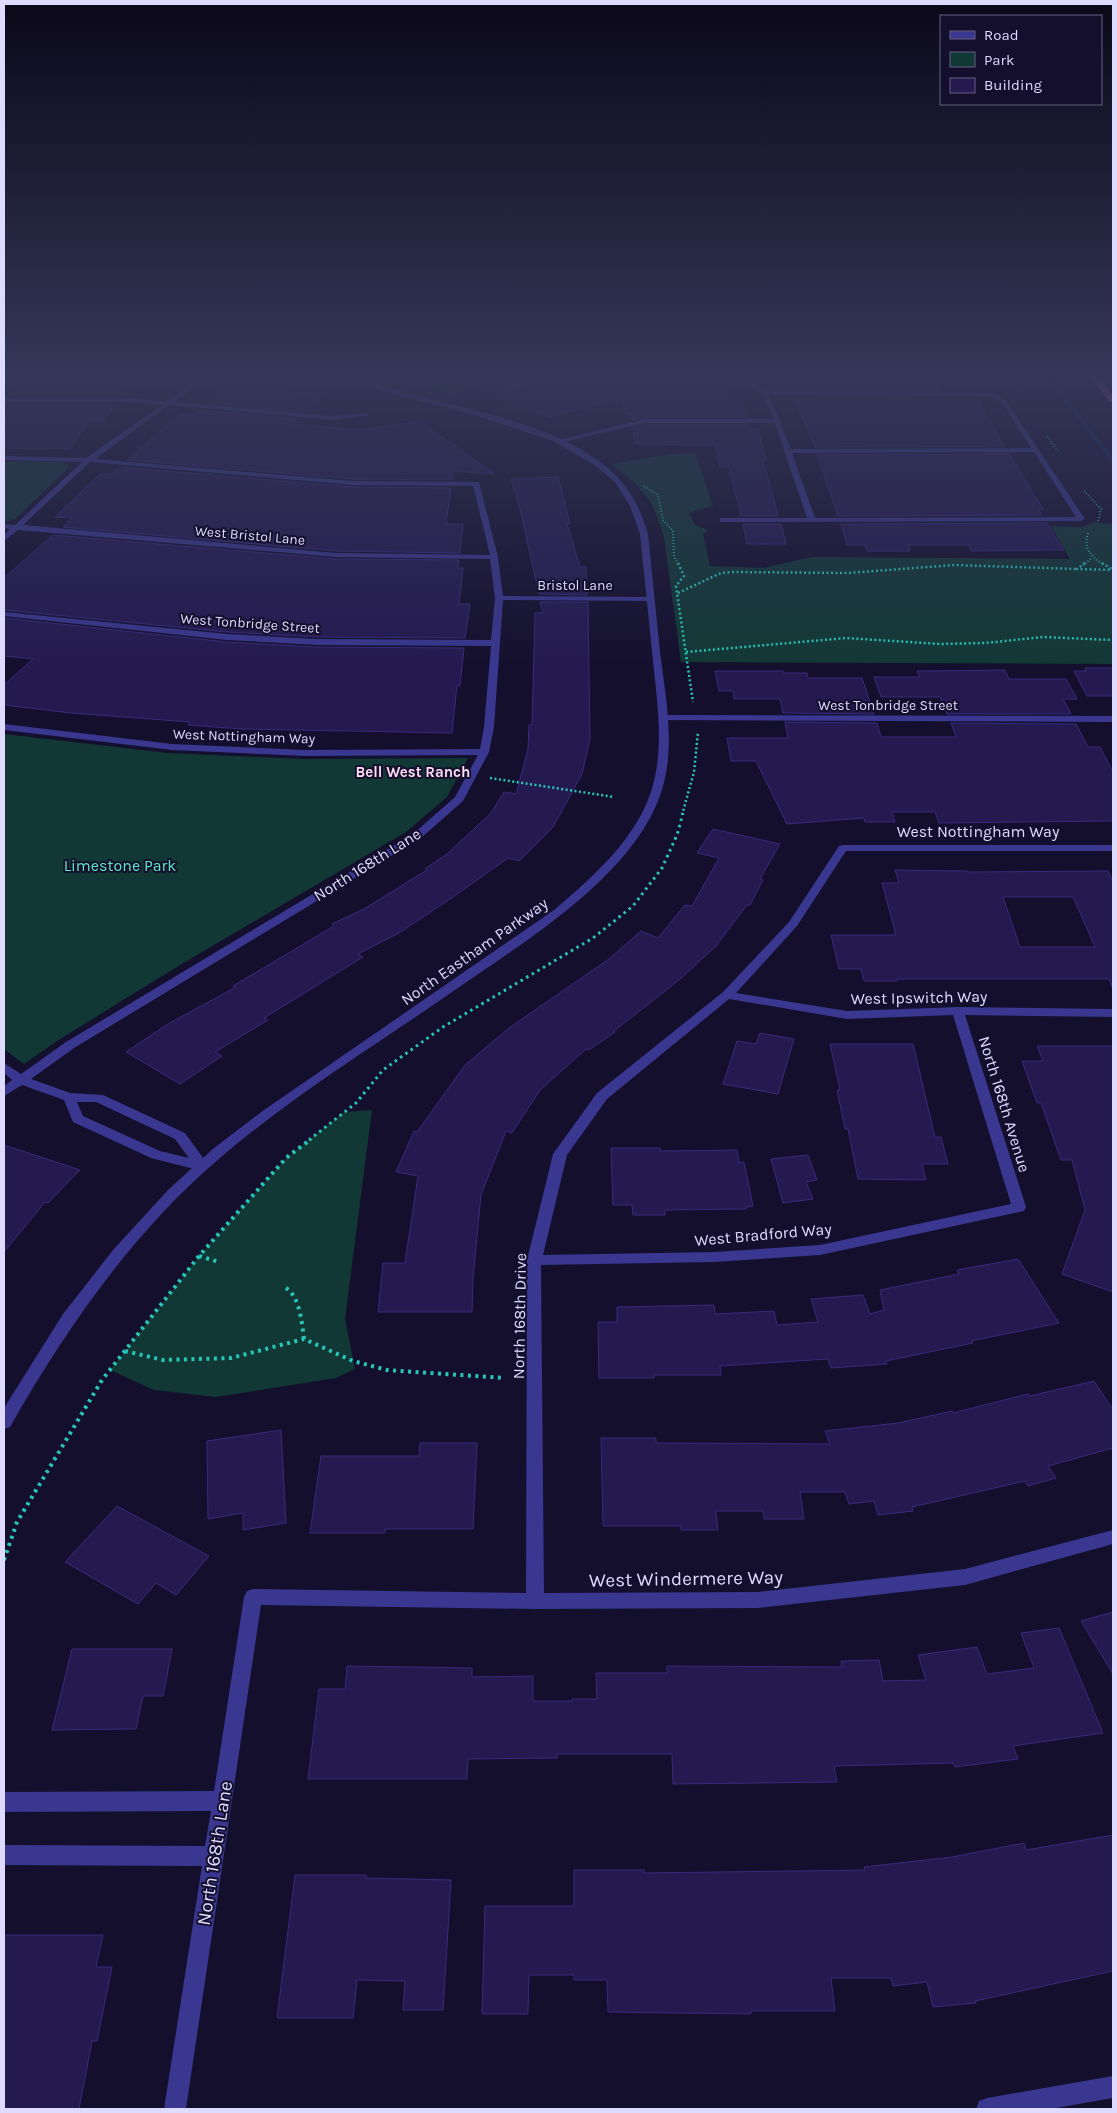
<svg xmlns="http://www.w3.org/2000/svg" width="1117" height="2113" font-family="Karla,sans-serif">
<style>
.green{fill:#123835}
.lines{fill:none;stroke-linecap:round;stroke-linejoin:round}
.stream{stroke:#092553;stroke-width:4.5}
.building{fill:#241a50;stroke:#392a7d;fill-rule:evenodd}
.path-far3{stroke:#27c7ba;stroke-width:2;stroke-dasharray:1 2;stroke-linecap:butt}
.path-far2{stroke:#27c7ba;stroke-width:2.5;stroke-dasharray:2 2.5;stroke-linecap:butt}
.path-far1{stroke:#27c7ba;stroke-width:3;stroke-dasharray:2.5 4;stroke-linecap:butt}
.path{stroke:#27c7ba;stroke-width:4;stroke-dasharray:3 4.5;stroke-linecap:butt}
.minor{fill:#39378f;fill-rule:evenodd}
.tertiary{fill:#39378f;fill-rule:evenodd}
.motorway{fill:#ff56ab;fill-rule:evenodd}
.labels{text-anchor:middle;stroke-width:4;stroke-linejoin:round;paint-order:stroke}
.far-street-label{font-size:14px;fill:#dfdbff;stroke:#140f2d}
.far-neighbourhood-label{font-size:15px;font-weight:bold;fill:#ffddf4;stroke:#140f2d}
.street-label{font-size:16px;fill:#dfdbff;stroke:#140f2d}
.park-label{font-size:16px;fill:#5de9c3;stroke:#140f2d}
.near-street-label{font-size:19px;fill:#dfdbff;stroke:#140f2d}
</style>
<rect width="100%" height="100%" fill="#140f2d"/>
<!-- green -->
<g class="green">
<path d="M371,372H426L423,375L424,378L466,388V391L451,396L431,388L385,378Z"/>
<path d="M695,453L713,506L697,510L689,514L695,525L708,530L703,534L710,566L763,568L812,557L1070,559L1051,526L1082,527L1094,522L1113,524V664L681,662L664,537L657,516L650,501L635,483L612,464L672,454Z"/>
<path d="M4,461L60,462L67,464L69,467L15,519L4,522Z"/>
<path d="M4,734L168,753L304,759L468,758L447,797L406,832L180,965L60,1039L24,1064L4,1049Z"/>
<path d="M372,1110L345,1319L355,1369L336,1378L216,1397L154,1390L110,1370L199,1256L286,1158L344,1112Z"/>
</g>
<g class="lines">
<!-- stream -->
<path class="stream" d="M1045,372L1113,461"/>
</g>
<!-- building -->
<g class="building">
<path d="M438,372H532L541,376L520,379L498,394L505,397L526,386L552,381L603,380L601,378L672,374L722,375L726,397L741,398L746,417H645L632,420V414H626L622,397L549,417Z"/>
<path d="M784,372H807L808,376H860L859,374L928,372L939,391L791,389Z"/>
<path d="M27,379H132L121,396H12Z"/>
<path d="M229,387L297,393H326L306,412L208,403Z"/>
<path d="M794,397L943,398L944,400H978L1004,446L815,447Z"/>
<path d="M6,404H116L104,422H89L70,449L4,448V406Z"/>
<path d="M200,410L298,419L292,424L361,430L419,421L495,474L453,471L452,480L353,479L127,460L180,414L193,415Z"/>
<path d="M645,425H748L749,429H758L766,460H763L778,516H741L729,467H720L715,445L635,444L633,428Z"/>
<path d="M1009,454L1043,509H1038L1042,515L838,516L817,455Z"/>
<path d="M120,467L353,487L451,488L446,524H463L460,553L336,551L63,527L72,518L55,517L101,473L112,474Z"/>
<path d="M558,477L570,524H567L580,567H586L587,595L539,594L520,509L511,479Z"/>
<path d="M1047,523L1064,550L971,551L969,545H908L910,551H867L865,545H847L841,524Z"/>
<path d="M743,524H781L786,544H747Z"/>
<path d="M53,535L336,559L459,560L458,568H463L459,604H470L465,638L317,637L227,632L4,610V578Z"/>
<path d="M540,602H588L590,739L582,774L553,827L519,861L508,858L453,897L399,933L358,954L363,957L264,1018L268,1020L215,1052L222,1056L180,1084L126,1052L168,1024L236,987L233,986L334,926L332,924L364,909L427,870L425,869L447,854L491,813L504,792L516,794L528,749L529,725H532L535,613H543Z"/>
<path d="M4,618L227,642L317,647L464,648L460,686H457L452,733L242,729L188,725L190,722L71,713L4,705V685L33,659L4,656Z"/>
<path d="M1085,668H1113V696H1087L1074,671H1086Z"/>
<path d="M1005,670L1009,679H1066L1077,699H1063L1071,714H947L940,697H881L874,677H920L917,671Z"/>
<path d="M715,671H783L784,673H807L808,678H862L874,714L783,713L780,699H734L733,691H719Z"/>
<path d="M785,722L877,723L881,737H956L951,723L1076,724L1088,747H1100L1113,772V821L939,823L935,812H892L895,822H865L864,818L787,824L756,761H731L727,738H788Z"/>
<path d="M713,829L780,844L760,879L763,880L750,905H747L716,946L679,980L614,1031L615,1032L589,1050L586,1049L540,1090L512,1133L506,1131L481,1195L473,1279L472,1312H378L383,1263H405L418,1176L396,1172L414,1131L417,1132L465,1065L509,1028L609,959L641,931L658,938L685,905L692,906L719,858L697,853Z"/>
<path d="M895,870L967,871L968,872L1108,871L1113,881V989L1109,979H897V981H864L861,969H839L831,935H896L882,883H899ZM1003,897H1073L1095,947H1020Z"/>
<path d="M760,1033L794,1039L778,1094L723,1084L737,1041L756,1044Z"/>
<path d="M830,1044H913L935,1137H941L948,1164H922L926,1180L858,1179L848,1129H845L837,1090H840Z"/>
<path d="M1037,1046H1113V1292L1062,1274L1085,1210L1072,1160H1061L1041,1103H1037L1022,1061H1043Z"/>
<path d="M4,1145L80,1170L48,1203L45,1202L4,1252Z"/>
<path d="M611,1148H660V1151L737,1150L739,1163L744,1162L753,1206L746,1207V1209L665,1210V1215H633L632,1205H613Z"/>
<path d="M808,1155L817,1180L806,1182L813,1199L783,1203L771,1159Z"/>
<path d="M1018,1259L1059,1323L971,1341L973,1343L886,1361L887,1364L831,1368L828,1359L720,1366L721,1375H654V1378H599L598,1322H617V1307L714,1305L715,1314L774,1311L777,1325L818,1322L811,1299L863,1295L870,1314L884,1310L880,1290L959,1274L957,1270Z"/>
<path d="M1094,1381L1113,1410V1448L1048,1466L1056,1478L1028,1486L1025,1481L912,1507L913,1511L878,1515L874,1501L849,1504L845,1492H800L804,1519H764L763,1511H716L718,1530H681V1526H603L601,1438H656V1443L830,1444L825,1431L898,1423L952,1411L953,1413L1028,1394L1030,1396Z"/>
<path d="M281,1430L286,1523L243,1530V1513L208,1519L207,1441Z"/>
<path d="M420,1443H477L473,1529H385V1533H310L321,1456H419Z"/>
<path d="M117,1506L209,1556L176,1595L156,1583L138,1604L65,1562Z"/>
<path d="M1113,1612V1674L1081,1621Z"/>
<path d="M1059,1628L1103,1733L1013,1746L1018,1759L955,1767L953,1763L834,1766L837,1782L673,1784L672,1754H557V1758L468,1759L467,1779H308L319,1689H345L347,1666L472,1668V1677L533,1676V1701H572V1699H597L596,1673H667V1666L842,1667L841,1661L879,1660L883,1681L926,1680L918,1655L977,1647L987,1674L1034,1668L1021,1633Z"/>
<path d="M72,1649H172L163,1696H143L136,1729L52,1730Z"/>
<path d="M1113,1835V1971L975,2001L976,2003L933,2007L927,1982L893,1986L891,1978H831L835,2011H751V2014L608,2012L607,1980H574V1975H529L528,2014H482L485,1906H574V1870H644V1873L865,1870L864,1867L952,1857L1024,1843L1026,1850Z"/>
<path d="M295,1875H366V1878L451,1880L443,2010H403L405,1981L357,1980L353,2018H277Z"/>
<path d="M4,1935H103L96,1967H112L97,2041H92L79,2109H4Z"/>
</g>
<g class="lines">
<!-- path-far3 -->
<g class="path-far3">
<path d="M962,372L969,379"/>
<path d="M1047,436L1058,451"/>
<path d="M644,486L658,495L663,520L673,531L674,556L678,565"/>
<path d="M1084,491L1101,509L1098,521"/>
<path d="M1088,533C1083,548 1091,557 1104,565"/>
<path d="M1083,565L1092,558"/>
</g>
<!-- path-far2 -->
<g class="path-far2">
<path d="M678,563L684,576L676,586L693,702"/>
<path d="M1085,563L1077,569L1112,570"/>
<path d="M1102,563L1113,570"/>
<path d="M678,593L721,573L732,572L848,573L954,565L1077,569"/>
<path d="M686,652L846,638L940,644L985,643L1043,637L1113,640"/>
<path d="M490,778L614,797"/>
<path d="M682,815L694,772L698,732"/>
</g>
<!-- path-far1 -->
<path class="path-far1" d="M309,1140L356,1103L383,1070L443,1027L593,938L633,906L662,868L677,835L683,813"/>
<!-- path -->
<g class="path">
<path d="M199,1256L219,1262"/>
<path d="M286,1288C300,1297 302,1324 304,1339"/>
<path d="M125,1351L163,1360L231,1358L304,1339L353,1361L387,1370L504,1378"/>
<path d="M4,1560L17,1522L102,1380L199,1256L286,1158L311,1139"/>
</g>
<!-- minor -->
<g class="minor">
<path d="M215,372H222L205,384L194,387L174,402L335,416L366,413L369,415L335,420L169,405L95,459L353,481L479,482L498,557L503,596L651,597L655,599L651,601L503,600L494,727L489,752L463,801L421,838L74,1048L31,1079L70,1093L103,1095L185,1133L209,1166L207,1169L202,1171L151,1158L73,1122L64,1100L22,1085L4,1096V1086L12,1080L4,1073V1063L21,1074L66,1042L413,834L455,797L478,755L306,756L172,750L4,730V724L172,744L306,750L480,749L484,727L491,646L317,645L227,640L4,616V612L227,634L317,639L491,640L495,598L490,559L336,557L18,530L4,541V535L10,529L4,528V524L15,525L82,462L4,460V456L86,458L162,405L129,402H4V398H129L166,401L190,385L201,382ZM90,462L353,485L473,486L490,555L336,553L23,525ZM77,1102H96L175,1139L189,1158L160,1151L83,1116Z"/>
<path d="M337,372H350L329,377L326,375Z"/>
<path d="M580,372H595L525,384L505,395L500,394L521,381Z"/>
<path d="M732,372H739L766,391L993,393L1006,401L1085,519L1081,521L723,522H720V518H807L775,423H645L558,443L555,441L645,419H774L762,394ZM769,395L990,396L1002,403L1031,448L791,449ZM1034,452L1076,517L815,518L792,453Z"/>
<path d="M663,715L1113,716V722L660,720L658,718Z"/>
<path d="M843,845H1113V851H846L797,926L736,993L847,1011L958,1007L1113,1009V1017L965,1015L1026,1207L1024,1211L820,1255L714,1262L541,1265L544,1593L758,1592L965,1569L1113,1530V1544L965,1585L758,1608L535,1609L261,1605L186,2109H164L202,1866L4,1865V1845L205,1846L211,1811L4,1812V1792L214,1791L244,1597L247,1591L253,1589L526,1593L527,1260L553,1154L597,1093L723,992L789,922L839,846ZM729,999L847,1019L953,1015L1011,1204L820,1245L714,1252L543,1255L567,1155L607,1099Z"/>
<path d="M1113,2076V2098L1050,2109H976L979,2101L987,2098Z"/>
</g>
<!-- tertiary -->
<path class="tertiary" d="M308,372C341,371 387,387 419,396C485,414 581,430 625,486C636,500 643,517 648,534C652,573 656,613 660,652C666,699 676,748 661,793C633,876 527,940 458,988C379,1043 295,1094 221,1157C133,1232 67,1327 10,1427L4,1429V1408L63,1314L113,1250L168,1190L214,1148L264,1110L554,910C587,882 620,853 641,815C669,764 657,706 652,651C648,612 644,573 640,534L630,506L615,482L596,466L553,441L478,416Z"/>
<!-- motorway -->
<path class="motorway" d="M1086,372H1094L1113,395V402H1110Z"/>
</g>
<!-- sky -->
<linearGradient id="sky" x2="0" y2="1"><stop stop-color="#0b0819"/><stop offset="0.56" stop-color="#343757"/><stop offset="1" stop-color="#343757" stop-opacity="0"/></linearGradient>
<rect width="1117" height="668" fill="url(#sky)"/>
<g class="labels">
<!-- far-street labels -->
<g class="far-street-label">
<text transform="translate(250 535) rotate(5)" y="5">West Bristol Lane</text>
<text x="575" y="590">Bristol Lane</text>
<text transform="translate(250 623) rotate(4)" y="5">West Tonbridge Street</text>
<text x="888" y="710">West Tonbridge Street</text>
<text transform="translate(244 736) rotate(2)" y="5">West Nottingham Way</text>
</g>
<!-- far-neighbourhood labels -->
<g class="far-neighbourhood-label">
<text x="413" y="777">Bell West Ranch</text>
</g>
<!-- street labels -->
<g class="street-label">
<text x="978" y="837">West Nottingham Way</text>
<text transform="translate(367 864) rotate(-32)" y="6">North 168th Lane</text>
<text transform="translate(474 951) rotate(-35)" y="6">North Eastham Parkway</text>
<text transform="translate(919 997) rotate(-1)" y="6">West Ipswitch Way</text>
<text transform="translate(1005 1104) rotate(73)" y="6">North 168th Avenue</text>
<text transform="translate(763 1234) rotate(-5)" y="6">West Bradford Way</text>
<text transform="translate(519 1316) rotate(-89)" y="6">North 168th Drive</text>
</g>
<!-- park labels -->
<g class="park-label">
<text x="120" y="871">Limestone Park</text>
</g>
<!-- near-street labels -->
<g class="near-street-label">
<text transform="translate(686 1578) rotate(-1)" y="7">West Windermere Way</text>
<text transform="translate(214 1853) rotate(-81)" y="7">North 168th Lane</text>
</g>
</g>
<!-- border -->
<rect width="1117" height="2113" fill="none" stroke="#dfdbff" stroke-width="10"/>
<!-- legend -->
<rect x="940" y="15" width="162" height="90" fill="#140f2d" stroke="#656181"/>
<rect x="950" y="31" width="25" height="8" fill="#39378f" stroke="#656181"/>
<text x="984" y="40" font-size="15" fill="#dfdbff">Road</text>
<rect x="950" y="52" width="25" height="15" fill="#123835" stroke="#656181"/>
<text x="984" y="65" font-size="15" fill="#dfdbff">Park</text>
<rect x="950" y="78" width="25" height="15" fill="#241a50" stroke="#656181"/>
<text x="984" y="90" font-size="15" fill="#dfdbff">Building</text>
</svg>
